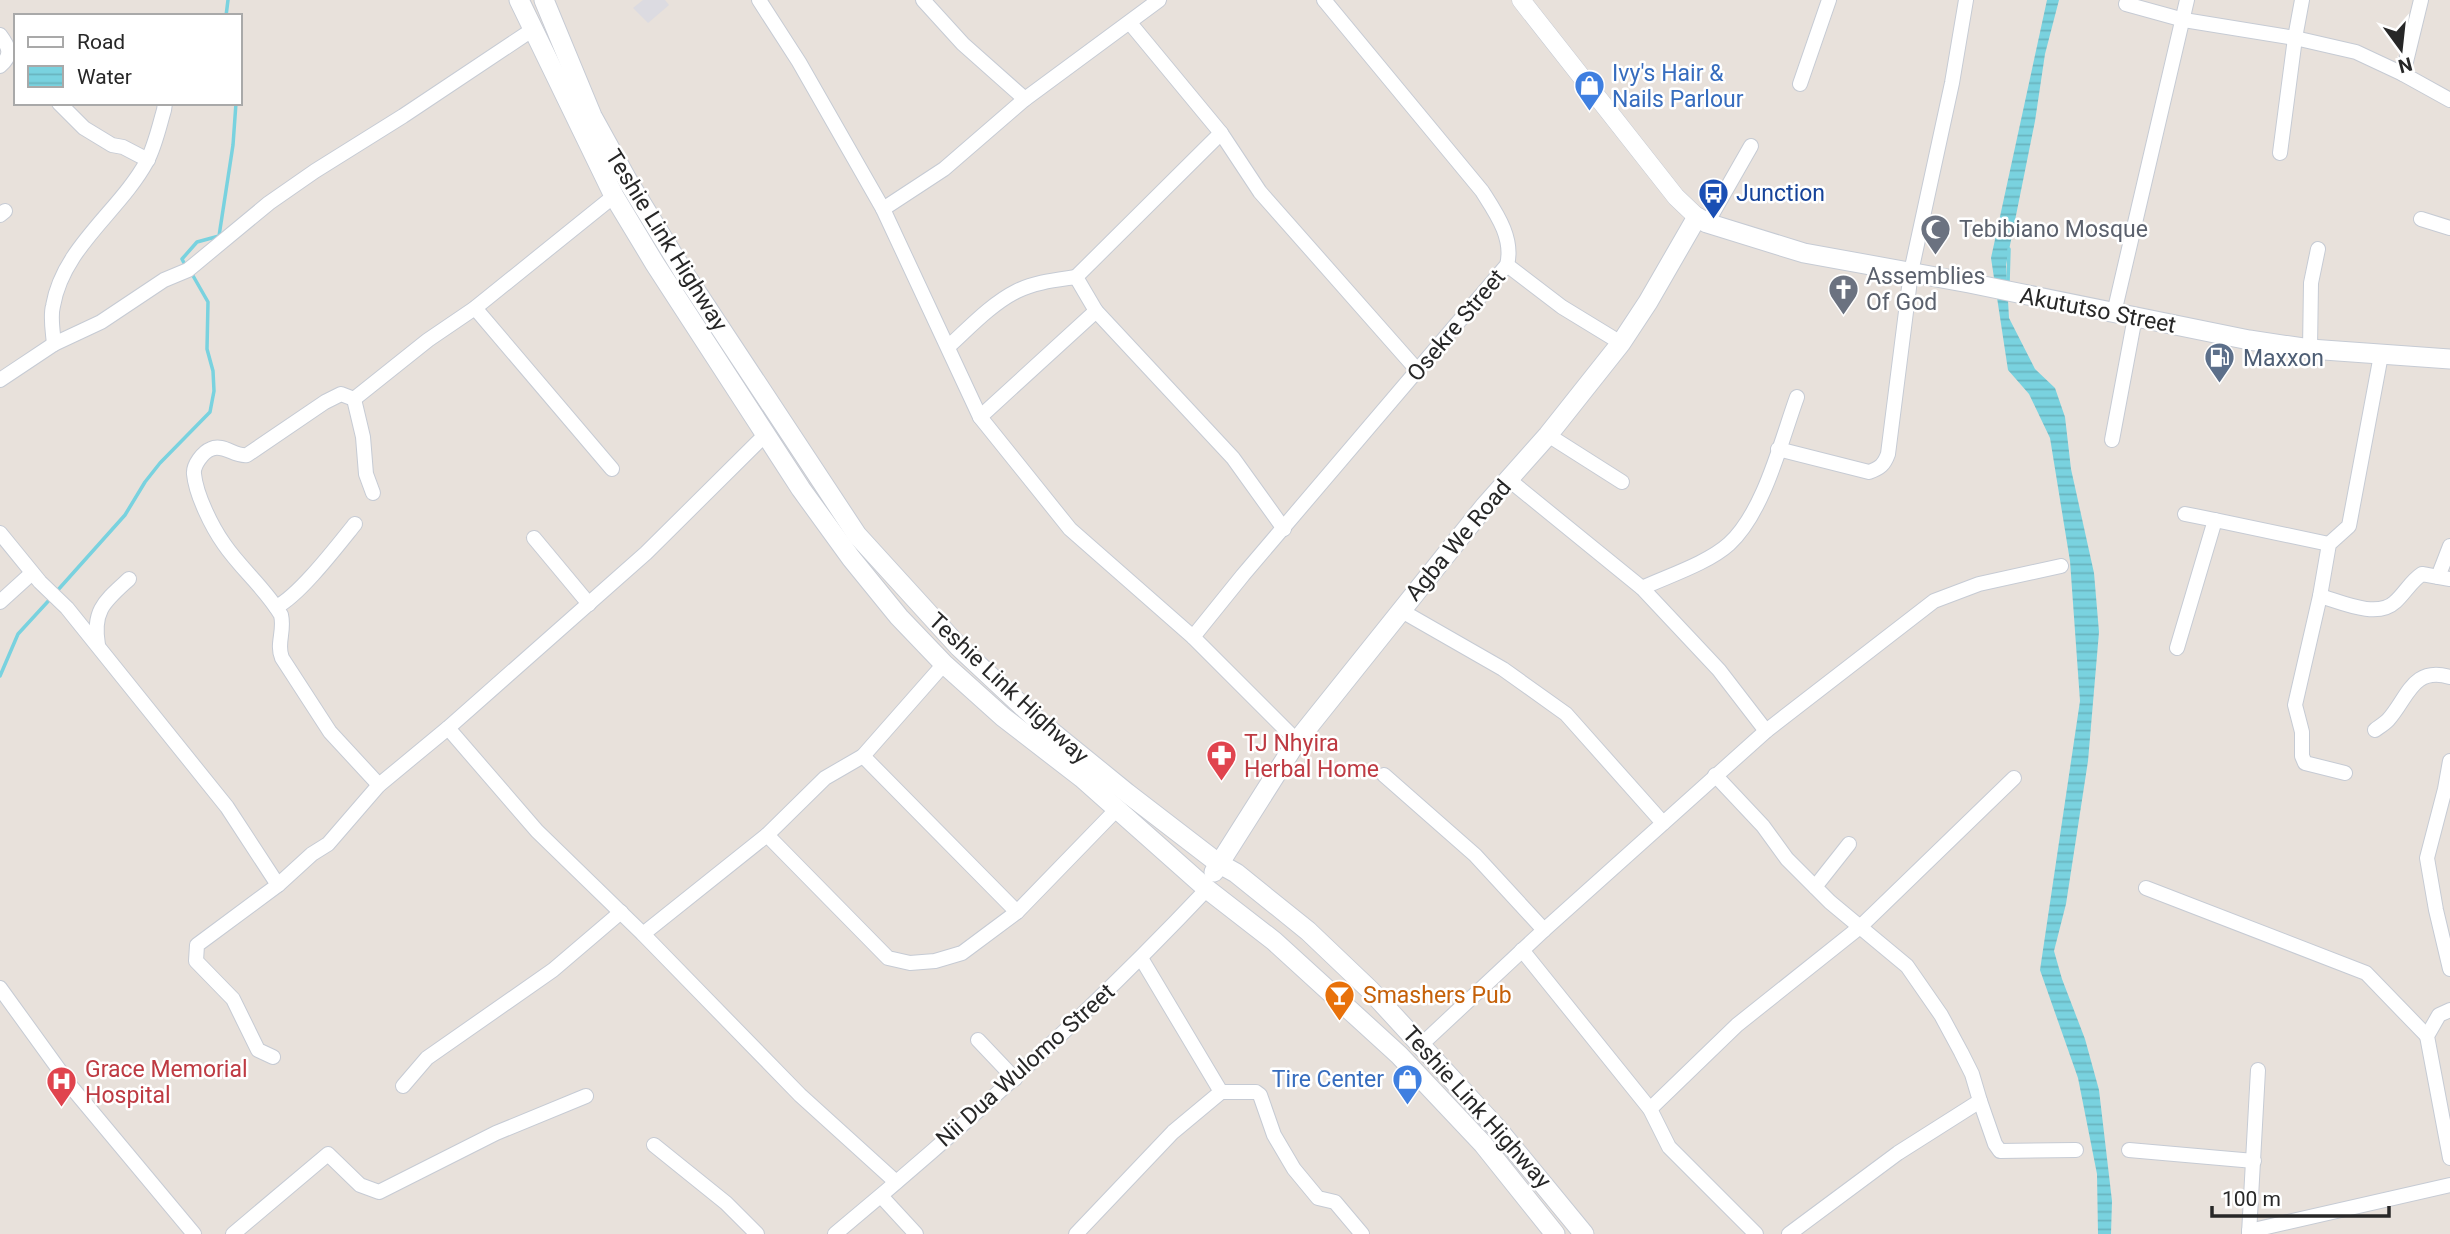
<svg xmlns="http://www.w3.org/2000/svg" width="2450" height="1234" font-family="Roboto,sans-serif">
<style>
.industrial{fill:#dcdbe1}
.water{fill:url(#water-rules)}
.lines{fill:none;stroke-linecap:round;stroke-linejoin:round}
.stream{stroke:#79d2df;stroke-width:3.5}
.minor-casing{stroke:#c6cbd4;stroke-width:16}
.tertiary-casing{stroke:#c6cbd4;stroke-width:19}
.secondary-casing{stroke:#c6cbd4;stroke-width:21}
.minor{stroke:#fff;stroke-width:14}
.tertiary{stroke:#fff;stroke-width:18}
.secondary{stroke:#fff;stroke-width:19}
.labels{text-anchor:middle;stroke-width:5;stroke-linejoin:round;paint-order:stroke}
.shop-label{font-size:23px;fill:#366cbe;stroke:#fff;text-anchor:start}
.transit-label{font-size:23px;fill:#164399;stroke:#fff;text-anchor:start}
.worship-label{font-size:23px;fill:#5b616d;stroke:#fff;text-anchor:start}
.street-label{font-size:23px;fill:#272727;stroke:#fff}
.service-label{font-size:23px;fill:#4e5e75;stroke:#fff;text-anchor:start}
.health-label{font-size:23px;fill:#be3a42;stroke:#fff;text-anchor:start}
.food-label{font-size:23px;fill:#c56008;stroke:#fff;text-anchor:start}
</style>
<defs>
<pattern id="water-rules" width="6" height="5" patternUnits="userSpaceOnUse" patternTransform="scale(1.75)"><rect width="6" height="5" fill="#79d2df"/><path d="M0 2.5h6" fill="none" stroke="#69b4bf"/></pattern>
</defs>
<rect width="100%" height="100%" fill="#e8e1db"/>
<!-- industrial -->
<path class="industrial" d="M643,0H665L669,5L648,23L633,8Z"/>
<!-- water -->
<path class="water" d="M2047,0H2059L2045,54L2035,121L2006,265L2009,318L2035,369L2055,388L2065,417L2071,469L2094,573L2099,632L2088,761L2066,904L2054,951L2062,979L2085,1039L2099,1090L2112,1201L2111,1234H2098L2097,1174L2078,1078L2040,970L2080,701L2070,561L2050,438L2029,394L2008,370L1991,258Z"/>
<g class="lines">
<!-- stream -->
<g class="stream">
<path d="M226,16L228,0"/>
<path d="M185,265L182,259L197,242L219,236L233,145L236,103"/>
<path d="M2008,283L2009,249"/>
<path d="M57,591L125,515L145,482L160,463L210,412L214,391L213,371L207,349L208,302L192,274"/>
<path d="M0,676L18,634L52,597"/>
</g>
<defs>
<g id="minor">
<path d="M759,0L799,62L883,209"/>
<path d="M923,0L963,44L1025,99"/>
<path d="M1159,0L1025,99L944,169L883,209L980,417L1070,529L1193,637L1297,741"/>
<path d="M2126,4L2184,20L2295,38L2356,52L2403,74L2450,100"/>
<path d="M1130,23L1221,133L1260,192L1418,371"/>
<path d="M0,35C9,47 13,55 0,66"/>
<path d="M2403,74L2421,0"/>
<path d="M1800,84L1829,0"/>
<path d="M59,103L84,128L112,145L123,147L148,160"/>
<path d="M1221,133L1076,277L1096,311L1233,458L1284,529"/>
<path d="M2280,153L2295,38L2302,0"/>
<path d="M0,215L5,211"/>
<path d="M2421,219L2450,228"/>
<path d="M1707,223L1751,146"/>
<path d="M1507,265L1562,307L1621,343"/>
<path d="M475,308L612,469"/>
<path d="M2114,313L2187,0"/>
<path d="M54,344C53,332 50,317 53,306C63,247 120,211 147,161C155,146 159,127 164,110L165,103"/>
<path d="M948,347C969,328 991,304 1017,291C1035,282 1056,280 1076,277"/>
<path d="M2310,349L2311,283L2318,249"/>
<path d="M0,380L54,344L101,322L164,280L188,270L269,203L315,171L403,116L532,30"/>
<path d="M354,399L363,437L366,474L373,493"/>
<path d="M980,417L1096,311"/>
<path d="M1548,435L1622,482"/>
<path d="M2112,440L2135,317"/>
<path d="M1778,449L1869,472C1880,468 1884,465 1888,454L1911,272L1952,83L1966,0"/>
<path d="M1508,479L1642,588L1719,670L1766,731"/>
<path d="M2185,514L2215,520"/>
<path d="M0,533L40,582L67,608L227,807L278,885"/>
<path d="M534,538L589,604"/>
<path d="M2438,577L2450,546"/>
<path d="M1642,588C1668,576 1708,563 1729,544C1764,512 1781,441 1797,397"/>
<path d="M2320,596C2341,602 2377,619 2395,602C2405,593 2411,581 2422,574L2450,579"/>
<path d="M0,602L32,573"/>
<path d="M276,607C299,596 338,545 355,524"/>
<path d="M1400,610L1503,669L1566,714L1663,823"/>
<path d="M1193,637L1243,575L1507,265C1514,238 1496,213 1482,191L1324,0"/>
<path d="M98,645C92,610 105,601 129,579"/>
<path d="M2177,648L2215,520L2329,544"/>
<path d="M448,728L537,831L643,934L800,1095L896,1182"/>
<path d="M2375,730C2379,727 2384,724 2388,720C2408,698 2412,666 2450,677"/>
<path d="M863,756L1017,912"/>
<path d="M2450,761L2445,789L2427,858L2436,910L2450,969"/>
<path d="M2345,773L2305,763L2302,756V732L2295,705L2320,596L2329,544L2349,526L2381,355"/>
<path d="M1384,775L1475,855L1544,930"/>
<path d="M1715,775L1763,826L1787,859L1830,902L1907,966L1941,1015L1961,1052L1972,1074L1980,1101L1898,1153L1789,1234"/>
<path d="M379,785L330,732L282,658C276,644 285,631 281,615C266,589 241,569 224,544C212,527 196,495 194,474C193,465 203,452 211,449C223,443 235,457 247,455L325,402L341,394L354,399L428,340L475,308L614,196"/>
<path d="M767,835L825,778L863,756L944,664"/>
<path d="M1815,887L1849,844"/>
<path d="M2146,888L2366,973L2427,1036"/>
<path d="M643,934L767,835L888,958L910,963L935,961L962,953L1017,912L1117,809"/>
<path d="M1522,950L1650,1109L1669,1147L1756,1234"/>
<path d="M1141,958L1221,1092H1256L1260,1095L1274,1135L1294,1169L1318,1198L1335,1202L1362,1234"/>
<path d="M0,988L73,1089L194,1234"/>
<path d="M2450,1010L2439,1015L2427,1036L2450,1158"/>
<path d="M978,1040L1015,1079"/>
<path d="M1422,1044L1544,930L1766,731L1934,601L1979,584L2061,566"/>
<path d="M273,1057L258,1050L233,999L196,961L197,945L278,885L312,854L328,844L379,785L448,728L646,553L766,434"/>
<path d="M403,1086L427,1058L553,970L621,912"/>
<path d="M1980,1101L1995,1144L2000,1151L2076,1150"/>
<path d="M1650,1109L1737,1025L1860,927L2014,778"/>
<path d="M654,1145L726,1203L757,1234"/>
<path d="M2129,1150L2254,1161"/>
<path d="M881,1196L916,1234"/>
<path d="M2249,1231L2450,1185"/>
<path d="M233,1234L328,1154L360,1185L379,1192L496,1133L586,1096"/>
<path d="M835,1234C965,1126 1091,1012 1207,889"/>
<path d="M1076,1234L1173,1132L1221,1092"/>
<path d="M2249,1234L2258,1070"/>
</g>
<path id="tertiary" d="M1521,0L1676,197L1697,217"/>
<g id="secondary">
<path d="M519,0L614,196L655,264L801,489L851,558L899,617L944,664L1003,717L1082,778L1207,889L1274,941L1399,1055L1483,1144L1555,1234"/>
<path d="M544,0L592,116L629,183L686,276L857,535L959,647L1036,719L1127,793L1218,863L1236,873L1308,931L1370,990L1496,1127L1584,1234"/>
<path d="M1214,872L1297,741L1485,506L1548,435L1621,343L1648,302L1697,217L1707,223L1804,253L1969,283L2249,340L2310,349L2450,359"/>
</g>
</defs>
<!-- minor casing -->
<use href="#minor" class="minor-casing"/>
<!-- tertiary casing -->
<use href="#tertiary" class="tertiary-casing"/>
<!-- secondary casing -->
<use href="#secondary" class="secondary-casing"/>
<!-- minor -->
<use href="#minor" class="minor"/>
<!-- tertiary -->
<use href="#tertiary" class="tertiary"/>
<!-- secondary -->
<use href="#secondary" class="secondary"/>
</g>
<!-- icons -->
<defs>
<symbol id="shop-pin" viewBox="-11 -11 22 30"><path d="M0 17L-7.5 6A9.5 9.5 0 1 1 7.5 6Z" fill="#3f7fe0" stroke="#fff"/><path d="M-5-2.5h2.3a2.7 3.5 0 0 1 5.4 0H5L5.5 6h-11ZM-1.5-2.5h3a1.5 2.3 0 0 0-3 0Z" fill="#fff"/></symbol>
<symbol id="bus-pin" viewBox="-11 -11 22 30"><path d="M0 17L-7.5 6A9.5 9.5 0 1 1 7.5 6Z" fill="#1a4fb4" stroke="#fff"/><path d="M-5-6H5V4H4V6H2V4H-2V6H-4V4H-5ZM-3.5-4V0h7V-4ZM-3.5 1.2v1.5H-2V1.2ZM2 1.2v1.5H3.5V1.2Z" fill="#fff"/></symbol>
<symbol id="mosque-pin" viewBox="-11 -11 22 30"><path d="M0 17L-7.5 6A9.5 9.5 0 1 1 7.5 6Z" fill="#6b7280" stroke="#fff"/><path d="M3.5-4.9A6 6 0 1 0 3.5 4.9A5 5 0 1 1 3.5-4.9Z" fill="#fff"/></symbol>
<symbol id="church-pin" viewBox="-11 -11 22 30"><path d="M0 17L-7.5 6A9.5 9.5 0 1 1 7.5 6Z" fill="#6b7280" stroke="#fff"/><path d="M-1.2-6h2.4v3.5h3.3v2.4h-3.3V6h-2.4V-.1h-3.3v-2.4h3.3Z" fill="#fff"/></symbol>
<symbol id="fuel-pin" viewBox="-11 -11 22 30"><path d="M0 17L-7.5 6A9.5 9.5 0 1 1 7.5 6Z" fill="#5c6f8a" stroke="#fff"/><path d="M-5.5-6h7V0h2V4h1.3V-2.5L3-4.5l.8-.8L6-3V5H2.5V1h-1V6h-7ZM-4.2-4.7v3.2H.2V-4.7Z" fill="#fff"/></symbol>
<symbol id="pharmacy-pin" viewBox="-11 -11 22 30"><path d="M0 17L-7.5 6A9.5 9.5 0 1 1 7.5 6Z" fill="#e0444e" stroke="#fff"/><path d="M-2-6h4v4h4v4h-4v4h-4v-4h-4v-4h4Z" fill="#fff"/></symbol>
<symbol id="bar-pin" viewBox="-11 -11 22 30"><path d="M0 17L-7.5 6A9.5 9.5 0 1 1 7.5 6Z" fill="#e8710a" stroke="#fff"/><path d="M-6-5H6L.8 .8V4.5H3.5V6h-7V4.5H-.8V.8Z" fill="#fff"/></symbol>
<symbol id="hospital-pin" viewBox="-11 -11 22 30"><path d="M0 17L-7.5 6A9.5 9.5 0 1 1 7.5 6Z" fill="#e0444e" stroke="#fff"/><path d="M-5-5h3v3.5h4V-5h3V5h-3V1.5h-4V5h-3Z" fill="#fff"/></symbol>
</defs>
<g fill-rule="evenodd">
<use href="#shop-pin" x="1572" y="68" width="35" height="47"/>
<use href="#bus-pin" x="1696" y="176" width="35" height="47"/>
<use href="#mosque-pin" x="1918" y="212" width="35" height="47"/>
<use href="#church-pin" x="1826" y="272" width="35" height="47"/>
<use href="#fuel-pin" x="2202" y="340" width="35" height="47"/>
<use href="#pharmacy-pin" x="1204" y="738" width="35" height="47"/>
<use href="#bar-pin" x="1322" y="978" width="35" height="47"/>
<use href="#shop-pin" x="1390" y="1062" width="35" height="47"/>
<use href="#hospital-pin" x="44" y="1064" width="35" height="47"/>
</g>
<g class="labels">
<!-- shop labels -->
<g class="shop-label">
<text x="1612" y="81">Ivy's Hair &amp;<tspan x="1612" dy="26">Nails Parlour</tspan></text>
<text x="1384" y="1087" text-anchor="end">Tire Center</text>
</g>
<!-- transit labels -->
<g class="transit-label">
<text x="1736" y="201">Junction</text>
</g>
<!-- worship labels -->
<g class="worship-label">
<text x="1959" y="237">Tebibiano Mosque</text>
<text x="1866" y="284">Assemblies<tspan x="1866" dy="26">Of God</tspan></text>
</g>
<!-- street labels -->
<g class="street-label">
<text transform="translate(667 240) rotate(58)" y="8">Teshie Link Highway</text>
<text transform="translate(2098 310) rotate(11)" y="8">Akututso Street</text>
<text transform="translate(1456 325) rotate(-50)" y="8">Osekre Street</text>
<text transform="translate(1458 540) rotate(-50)" y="8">Agba We Road</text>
<text transform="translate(1009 688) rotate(43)" y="8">Teshie Link Highway</text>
<text transform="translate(1025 1065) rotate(-42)" y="8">Nii Dua Wulomo Street</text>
<text transform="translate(1477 1107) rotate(48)" y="8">Teshie Link Highway</text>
</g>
<!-- service labels -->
<g class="service-label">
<text x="2243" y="366">Maxxon</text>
</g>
<!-- health labels -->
<g class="health-label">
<text x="1244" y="751">TJ Nhyira<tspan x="1244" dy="26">Herbal Home</tspan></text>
<text x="85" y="1077">Grace Memorial<tspan x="85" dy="26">Hospital</tspan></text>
</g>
<!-- food labels -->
<g class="food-label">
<text x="1363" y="1003">Smashers Pub</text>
</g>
</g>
<!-- legend -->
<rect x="14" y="14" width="228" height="91" fill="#ffffff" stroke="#a9a9a9" stroke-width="2"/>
<rect x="28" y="37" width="35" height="10" fill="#ffffff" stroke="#a9a9a9" stroke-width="2"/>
<text x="77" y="49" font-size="21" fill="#272727">Road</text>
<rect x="28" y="66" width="35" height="21" fill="url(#water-rules)" stroke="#a9a9a9" stroke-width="2"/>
<text x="77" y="84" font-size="21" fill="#272727">Water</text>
<!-- north arrow -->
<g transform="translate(2401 49) rotate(165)" stroke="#ffffff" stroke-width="5" paint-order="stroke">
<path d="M0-5L12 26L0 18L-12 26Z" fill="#272727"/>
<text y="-10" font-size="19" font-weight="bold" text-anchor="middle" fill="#272727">N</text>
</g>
<!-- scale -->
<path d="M2212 1206v10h177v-10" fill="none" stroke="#272727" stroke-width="3.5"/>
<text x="2222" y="1206" font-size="21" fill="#272727" stroke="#ffffff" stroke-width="5" paint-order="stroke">100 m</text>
</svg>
